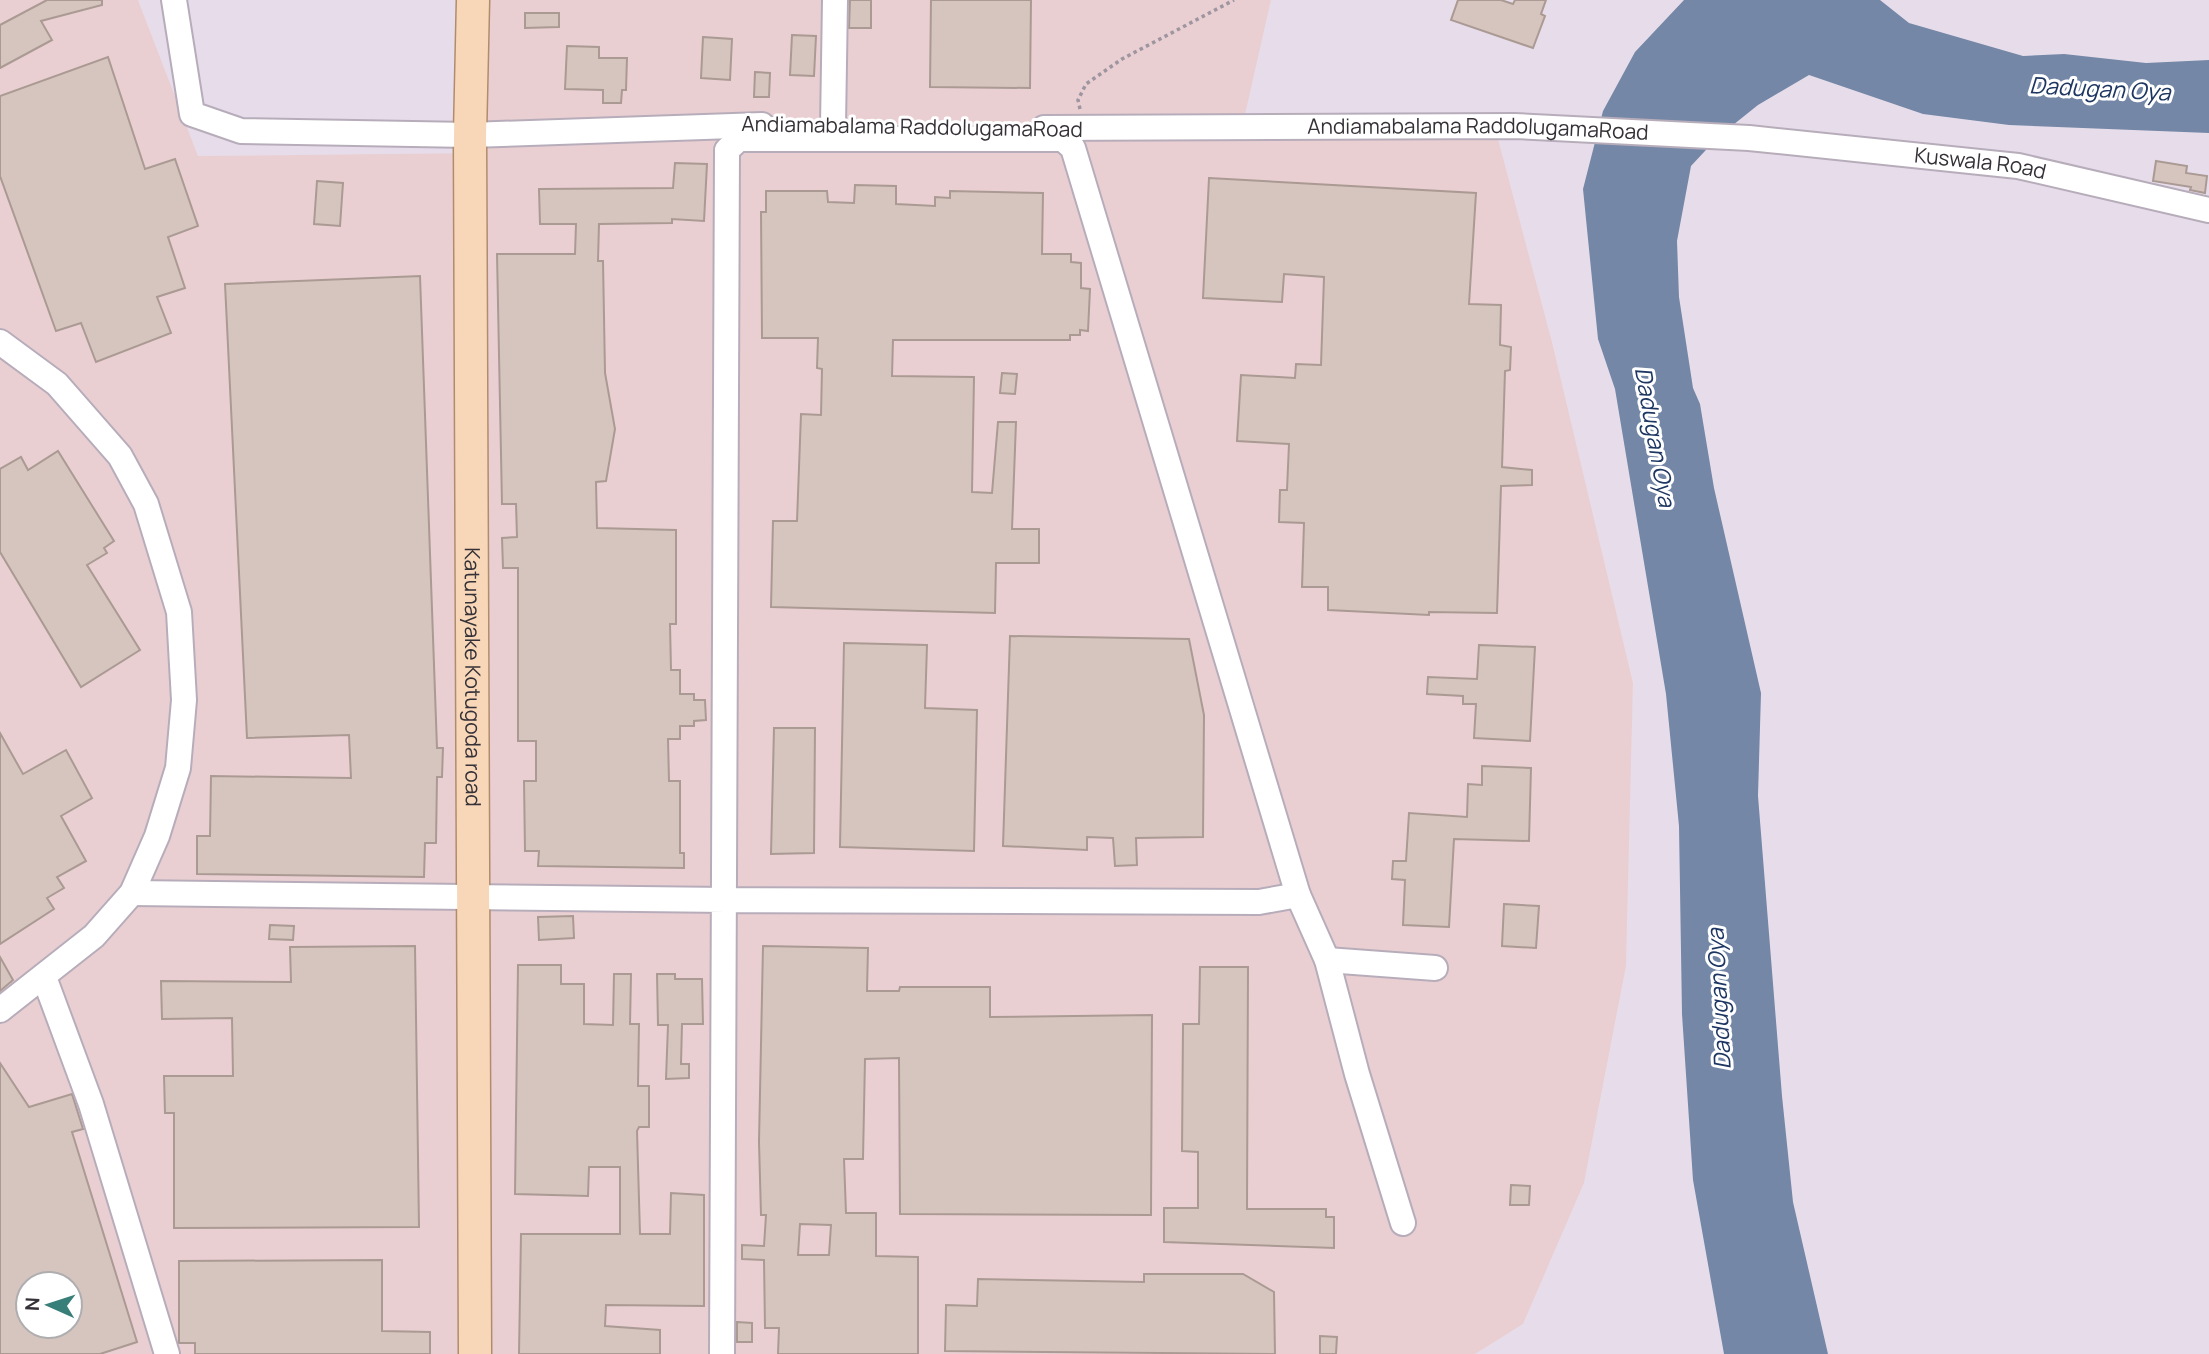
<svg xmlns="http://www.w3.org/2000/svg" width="2209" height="1354" font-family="Manrope,sans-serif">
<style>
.industrial{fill:#eacfd2;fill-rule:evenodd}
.water{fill:#7487a7}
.building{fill:#d6c5be;stroke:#aa9a93;stroke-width:2;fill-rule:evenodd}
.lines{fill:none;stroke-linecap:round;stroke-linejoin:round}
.minor-casing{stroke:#b7adba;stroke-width:28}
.major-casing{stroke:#b08c6d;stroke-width:35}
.path{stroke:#9d959f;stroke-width:3.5;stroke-dasharray:3.5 3.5;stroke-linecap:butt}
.minor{stroke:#fff;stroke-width:24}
.major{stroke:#f8d7b9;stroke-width:32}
.labels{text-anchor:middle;stroke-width:6;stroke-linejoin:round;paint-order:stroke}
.street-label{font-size:21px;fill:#353137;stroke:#fff}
.water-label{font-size:23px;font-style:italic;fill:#1d3662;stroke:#fff}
</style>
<rect width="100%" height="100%" fill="#e7ddea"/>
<!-- industrial -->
<path class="industrial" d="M0,0H138L198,156L479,153L482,0H1271L1242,128L1498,139L1552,342L1633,683L1626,966L1584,1183L1523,1324L1475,1354H0ZM28,1284H70V1326H28Z"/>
<!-- water -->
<path class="water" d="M1684,0H1880L1909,23L2023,56L2064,54L2146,63L2209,60V133L2009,125L1923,114L1809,75L1758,105L1718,137L1691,166L1677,241L1679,297L1693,388L1700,404L1714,488L1761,693L1758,796L1782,1096L1793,1202L1828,1354H1724L1693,1180L1682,1014L1679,826L1666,694L1615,389L1598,339L1583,189L1603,111L1635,52Z"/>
<!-- building -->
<g class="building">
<path d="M47,0H102V5L41,21L52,40L0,68V25Z"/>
<path d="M850,0H871V28H849Z"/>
<path d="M931,0H1031L1030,88L930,87Z"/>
<path d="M1458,0H1501L1513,4L1515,0H1546L1541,14L1545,16L1533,48L1451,20Z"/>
<path d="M525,13H559V27L525,28Z"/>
<path d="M792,35L816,36L814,76L790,75Z"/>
<path d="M703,37L732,39L730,80L701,78Z"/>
<path d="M567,46L599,47V58H627L626,90H622L621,103H603V90L565,89Z"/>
<path d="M108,57L145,169L175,159L198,226L168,237L185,288L157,297L171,333L96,362L81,323L56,331L0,176V96Z"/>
<path d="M755,72L770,73L769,97H754Z"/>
<path d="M2156,161L2187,166L2186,173L2207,176L2205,193L2190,190L2191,187L2153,181Z"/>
<path d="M675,163L707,164L704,221L672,219V223L599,224L598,261H603L605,373L615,429L606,481L596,482L597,528L676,530V624H670L671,670H680V694H694V700H705L706,720L694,721V726H680V739H668L669,781H680V853H684V868L538,866L539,851H525L524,781H536V741H518V568H503L502,538L517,537L516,504H502L497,254H575L576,224H540L539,189L673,188Z"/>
<path d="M1209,178L1476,193L1469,304L1501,305L1500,345L1511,347L1510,370L1505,371L1502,467L1532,470V485L1501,486L1497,613L1429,612V615L1328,610V587H1302L1304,523L1279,522L1280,490H1287L1289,444L1237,441L1241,375L1295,378L1296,364L1321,365L1324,277L1284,274L1282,302L1203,298Z"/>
<path d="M317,181L343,183L340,226L314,224Z"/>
<path d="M855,185L896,186V204L935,206V197L950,198V191L1043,193L1042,254H1071V262L1081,263V288L1090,289L1088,331L1080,330V335H1070V340H893L892,376L974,377L972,492L992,493L998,422H1016L1012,529H1039V563H996L995,613L771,607L773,521H797L801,414L821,415L822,369L817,368L818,338H762L761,212H766V191H827L828,202L854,203Z"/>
<path d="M420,276L437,748H443L442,777H437L436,843H425L424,877L197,874V836H210L211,776L351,778L349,735L247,738L225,284Z"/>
<path d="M1002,373L1017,374L1015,394L1000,393Z"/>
<path d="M58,451L114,541L104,548L107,553L87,565L140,650L81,687L0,552V469L21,457L28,470Z"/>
<path d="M1010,636L1189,639L1204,715L1203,837L1136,838L1137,865L1115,866L1113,838L1087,837V850L1003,846Z"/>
<path d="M844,643L927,645L925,708L977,710L974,851L840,847Z"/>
<path d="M1479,645L1535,647L1530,741L1474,738L1476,704H1463V696L1427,694L1428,677L1477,679Z"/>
<path d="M774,728H815L814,853L771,854Z"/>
<path d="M0,733L23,774L66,750L92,798L61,816L86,861L57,877L64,888L47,898L54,909L0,944Z"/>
<path d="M1482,766L1531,768L1529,841L1454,839L1449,927L1403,925L1405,880L1392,879L1393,861H1406L1409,813L1467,817L1468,784L1482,785Z"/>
<path d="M1504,904L1539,906L1536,948L1502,946Z"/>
<path d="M573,916L574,938L539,940L538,917Z"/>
<path d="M270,925L294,926L293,940L269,939Z"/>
<path d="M415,946L419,1227L174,1228V1113H165L164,1076H233L232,1018L162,1019L161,981L291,982L290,947Z"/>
<path d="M763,946L868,948L867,991H899L900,987H990V1017L1152,1015L1151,1215L900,1214L899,1058L865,1059L863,1159H844L846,1213H876V1256L918,1257V1354H778L779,1328H765L764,1260L742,1259V1245L764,1246L766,1215H761L759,1142ZM800,1224L831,1225L829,1255H798Z"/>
<path d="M0,957L13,980L0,991Z"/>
<path d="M518,965H561V984H584V1024L613,1025L614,974H631L630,1024H639L638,1086H649V1127H639L637,1131L640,1234H670L671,1193L704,1195V1306L606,1305L605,1326L660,1330V1354H519L521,1234H620V1167H589L588,1196L515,1194Z"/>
<path d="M1200,967H1248L1247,1209H1326V1217H1334V1248L1164,1242V1208H1198V1152L1182,1151L1183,1024H1199Z"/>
<path d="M657,974H675V979H702L703,1024H682L681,1064H689V1078L666,1079L668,1025H658Z"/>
<path d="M0,1063L29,1107L72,1094L83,1129L72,1132L137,1342L100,1354H0ZM28,1284H70V1326H28Z"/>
<path d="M1511,1185L1530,1186L1529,1205H1510Z"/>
<path d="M382,1260V1331L430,1332V1354H195V1343H179V1261Z"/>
<path d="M1144,1274H1243L1274,1292L1275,1354L945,1351L946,1305L977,1306L978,1279L1144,1282Z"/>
<path d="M737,1322L752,1323V1342H737Z"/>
<path d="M1320,1336L1337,1337L1336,1354H1320Z"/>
</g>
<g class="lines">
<defs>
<g id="minor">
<path d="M174,0L192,114L241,131L470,135L762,125"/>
<path d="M833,126L835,0"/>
<path id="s1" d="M1044,128L1515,126L1749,138L2018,166L2209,210"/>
<path d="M0,342L57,384L120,456L146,504L179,612L184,700L178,768L157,836L132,893L94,936L0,1010"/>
<path d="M132,893L726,900L1259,902L1298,895L1073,148L1063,139H739L727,150L722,1354"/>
<path d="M1298,895L1327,960L1357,1074L1403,1223"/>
<path d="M1327,960L1435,968"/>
<path d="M44,977L91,1104L167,1354"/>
</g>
<g id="major">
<path id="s2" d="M473,0L470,135L475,1354"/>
</g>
</defs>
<!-- minor casing -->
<use href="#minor" class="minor-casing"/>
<!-- major casing -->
<use href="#major" class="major-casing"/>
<!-- path -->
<path class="path" d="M1080,109L1078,100L1086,84L1122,59L1234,0"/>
<!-- minor -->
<use href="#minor" class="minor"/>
<!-- major -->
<use href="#major" class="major"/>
</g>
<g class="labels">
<!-- street labels -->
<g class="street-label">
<text transform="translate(912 127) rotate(1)" y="7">Andiamabalama RaddolugamaRoad</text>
<text dy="7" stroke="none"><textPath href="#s1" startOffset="434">Andiamabalama RaddolugamaRoad</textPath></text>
<text dy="7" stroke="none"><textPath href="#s1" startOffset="938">Kuswala Road</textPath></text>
<text dy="7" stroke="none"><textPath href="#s2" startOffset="677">Katunayake Kotugoda road</textPath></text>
</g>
<!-- water labels -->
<g class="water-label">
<text transform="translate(2100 89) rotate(3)" y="8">Dadugan Oya</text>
<text transform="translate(1655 437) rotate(80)" y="8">Dadugan Oya</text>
<text transform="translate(1719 999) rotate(-93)" y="8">Dadugan Oya</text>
</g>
</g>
<!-- north arrow -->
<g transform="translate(49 1305) rotate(273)"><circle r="33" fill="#ffffff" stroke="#aeadaf" stroke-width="2"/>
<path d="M0-5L12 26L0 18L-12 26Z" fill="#387f7a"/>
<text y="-10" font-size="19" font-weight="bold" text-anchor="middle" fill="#353137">N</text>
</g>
</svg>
